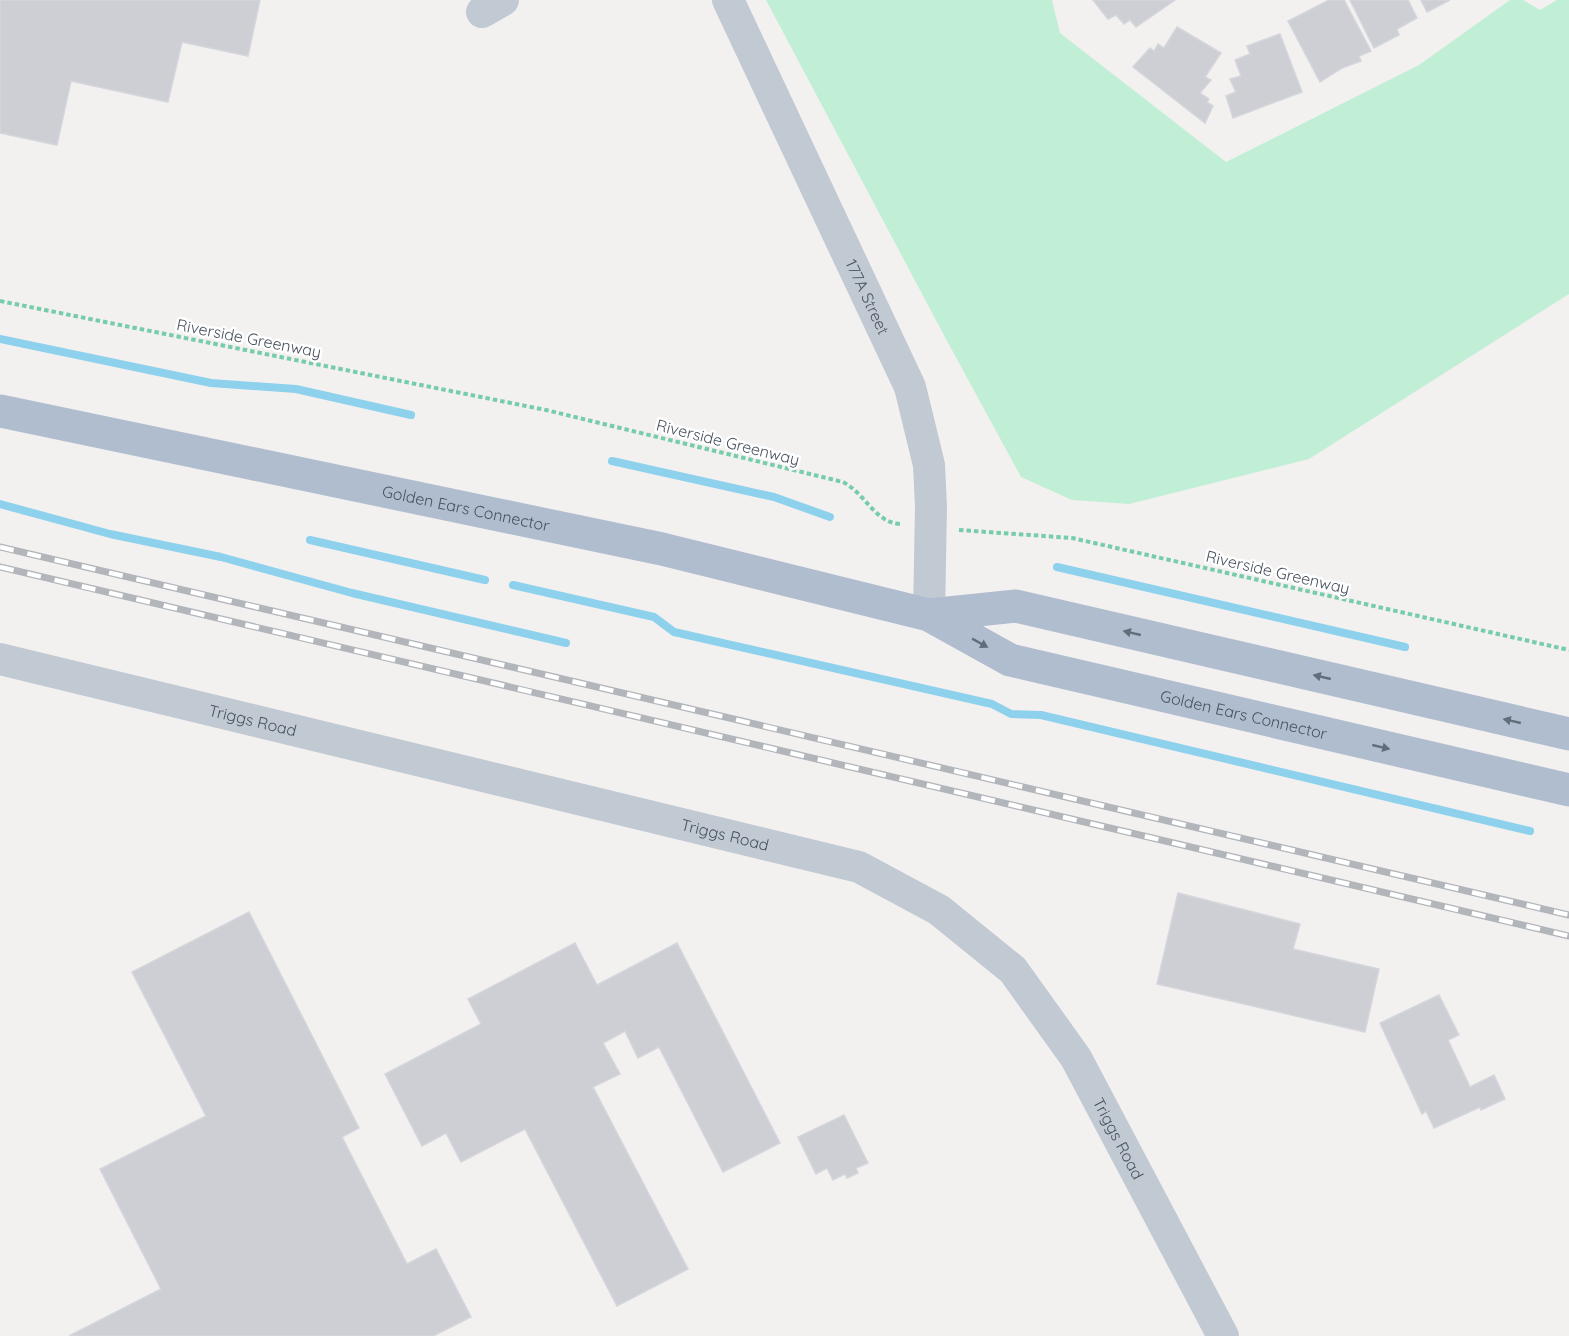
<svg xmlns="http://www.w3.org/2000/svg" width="1569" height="1336" font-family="Quicksand,sans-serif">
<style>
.green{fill:#c0efd6}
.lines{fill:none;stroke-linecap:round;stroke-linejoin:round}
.stream{stroke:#8dd1ec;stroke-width:8}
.building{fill:#cdcfd5;stroke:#d4d6dc;stroke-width:1.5}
.path{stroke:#77cda9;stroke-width:4;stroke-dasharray:4.5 3;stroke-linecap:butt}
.minor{stroke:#c1c9d2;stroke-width:32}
.major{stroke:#b0bdcf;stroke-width:33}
.rail-casing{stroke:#b2b5ba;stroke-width:7}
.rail{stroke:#fff;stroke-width:4.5;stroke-dasharray:14;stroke-linecap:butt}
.oneway{fill:#626d7a}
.labels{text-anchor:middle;stroke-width:5;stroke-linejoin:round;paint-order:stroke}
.street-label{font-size:16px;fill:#48525e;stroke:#fff}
</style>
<rect width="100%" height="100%" fill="#f3f0f0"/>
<!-- green -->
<path class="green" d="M766,0H1052L1060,33L1226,162L1419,65L1510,0H1523L1540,10L1557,0H1569V294L1309,459L1129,504L1072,500L1021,477L946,339Z"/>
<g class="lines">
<!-- stream -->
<g class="stream">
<path d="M0,339L211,383L296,389L411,415"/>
<path d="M612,461L774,497L830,517"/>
<path d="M0,504L110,534L221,557L352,593L566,643"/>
<path d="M310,540L485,580"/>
<path d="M1057,567L1405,647"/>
<path d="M513,585L654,617L674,632L992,704L1011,714L1041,715L1530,831"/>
</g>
</g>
<!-- building -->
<g class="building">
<path d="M0,0H260L248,56L182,42L168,102L71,81L57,145L0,133Z"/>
<path d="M1093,0H1175L1136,27L1130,20L1124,24L1116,15L1108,19Z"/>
<path d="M1329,0H1344L1371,51L1359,56L1361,61L1342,68L1320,82L1288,21Z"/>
<path d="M1350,0H1408L1417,18L1397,29L1399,35L1374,48Z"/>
<path d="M1421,0H1450L1427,12Z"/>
<path d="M1177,27L1221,53L1205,77L1211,80L1200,93L1209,99L1207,102L1213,106L1205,123L1133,67L1150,48L1154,51L1158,44L1164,48Z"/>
<path d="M1280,34L1302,92L1233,118L1226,96L1236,92L1230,79L1241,76L1235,60L1250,54L1247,46Z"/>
<path d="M1178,893L1300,924L1293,949L1379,969L1365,1032L1157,984Z"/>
<path d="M249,912L359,1128L342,1137L407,1264L436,1249L471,1317L433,1336H69L161,1289L100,1169L206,1116L132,972Z"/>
<path d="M575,943L597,985L677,943L780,1143L723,1172L659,1047L638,1058L625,1031L603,1043L620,1074L593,1087L688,1269L617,1306L525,1129L461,1162L446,1133L422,1146L385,1074L481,1024L468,999Z"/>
<path d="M1439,995L1459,1035L1448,1040L1470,1087L1494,1075L1505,1099L1481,1110L1480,1107L1434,1128L1426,1111L1422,1114L1380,1023Z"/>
<path d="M844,1115L868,1163L856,1168L858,1173L847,1178L845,1174L833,1180L827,1168L816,1174L798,1137Z"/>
</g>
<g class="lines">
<!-- path -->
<g class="path">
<path d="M0,301L546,410L843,482C866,494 874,522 900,524"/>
<path d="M959,530L1072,538L1569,650"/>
</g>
<!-- minor -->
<g class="minor">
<path id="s1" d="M728,0L910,387L929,465L931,507L929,615"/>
<path d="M482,12L503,0"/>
<path id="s2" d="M0,659L859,867L939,910L1013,970L1076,1058L1223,1336"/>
</g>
<!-- major -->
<g class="major">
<path id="s3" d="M0,411L662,549L929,615L1010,660L1569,790"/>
<path d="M929,615L1016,606L1569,734"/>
</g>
<defs>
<g id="rail">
<path d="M0,547L1569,915"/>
<path d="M0,567L1569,936"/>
</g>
</defs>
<!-- rail casing -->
<use href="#rail" class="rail-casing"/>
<!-- rail -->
<use href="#rail" class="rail"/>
</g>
<!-- one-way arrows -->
<defs><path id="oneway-solid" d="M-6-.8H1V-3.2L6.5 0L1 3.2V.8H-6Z" transform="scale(1.5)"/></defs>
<g class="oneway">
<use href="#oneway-solid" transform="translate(1132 633) rotate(-167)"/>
<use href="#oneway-solid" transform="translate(980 643) rotate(29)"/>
<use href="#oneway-solid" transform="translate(1322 677) rotate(-167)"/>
<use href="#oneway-solid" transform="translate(1512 721) rotate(-167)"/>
<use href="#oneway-solid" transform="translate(1381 747) rotate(13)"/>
</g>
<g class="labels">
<!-- street labels -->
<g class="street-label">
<text dy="6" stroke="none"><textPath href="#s1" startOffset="328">177A Street</textPath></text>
<text transform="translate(249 338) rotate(11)" y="6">Riverside Greenway</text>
<text transform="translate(728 442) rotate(14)" y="6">Riverside Greenway</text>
<text dy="6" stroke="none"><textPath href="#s3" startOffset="476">Golden Ears Connector</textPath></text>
<text transform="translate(1278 572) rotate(13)" y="6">Riverside Greenway</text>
<text dy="6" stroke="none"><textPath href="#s3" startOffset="1284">Golden Ears Connector</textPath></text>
<text dy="6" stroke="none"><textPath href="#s2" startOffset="260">Triggs Road</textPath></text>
<text dy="6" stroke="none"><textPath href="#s2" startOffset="746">Triggs Road</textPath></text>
<text dy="6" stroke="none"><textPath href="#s2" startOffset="1269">Triggs Road</textPath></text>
</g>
</g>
</svg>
